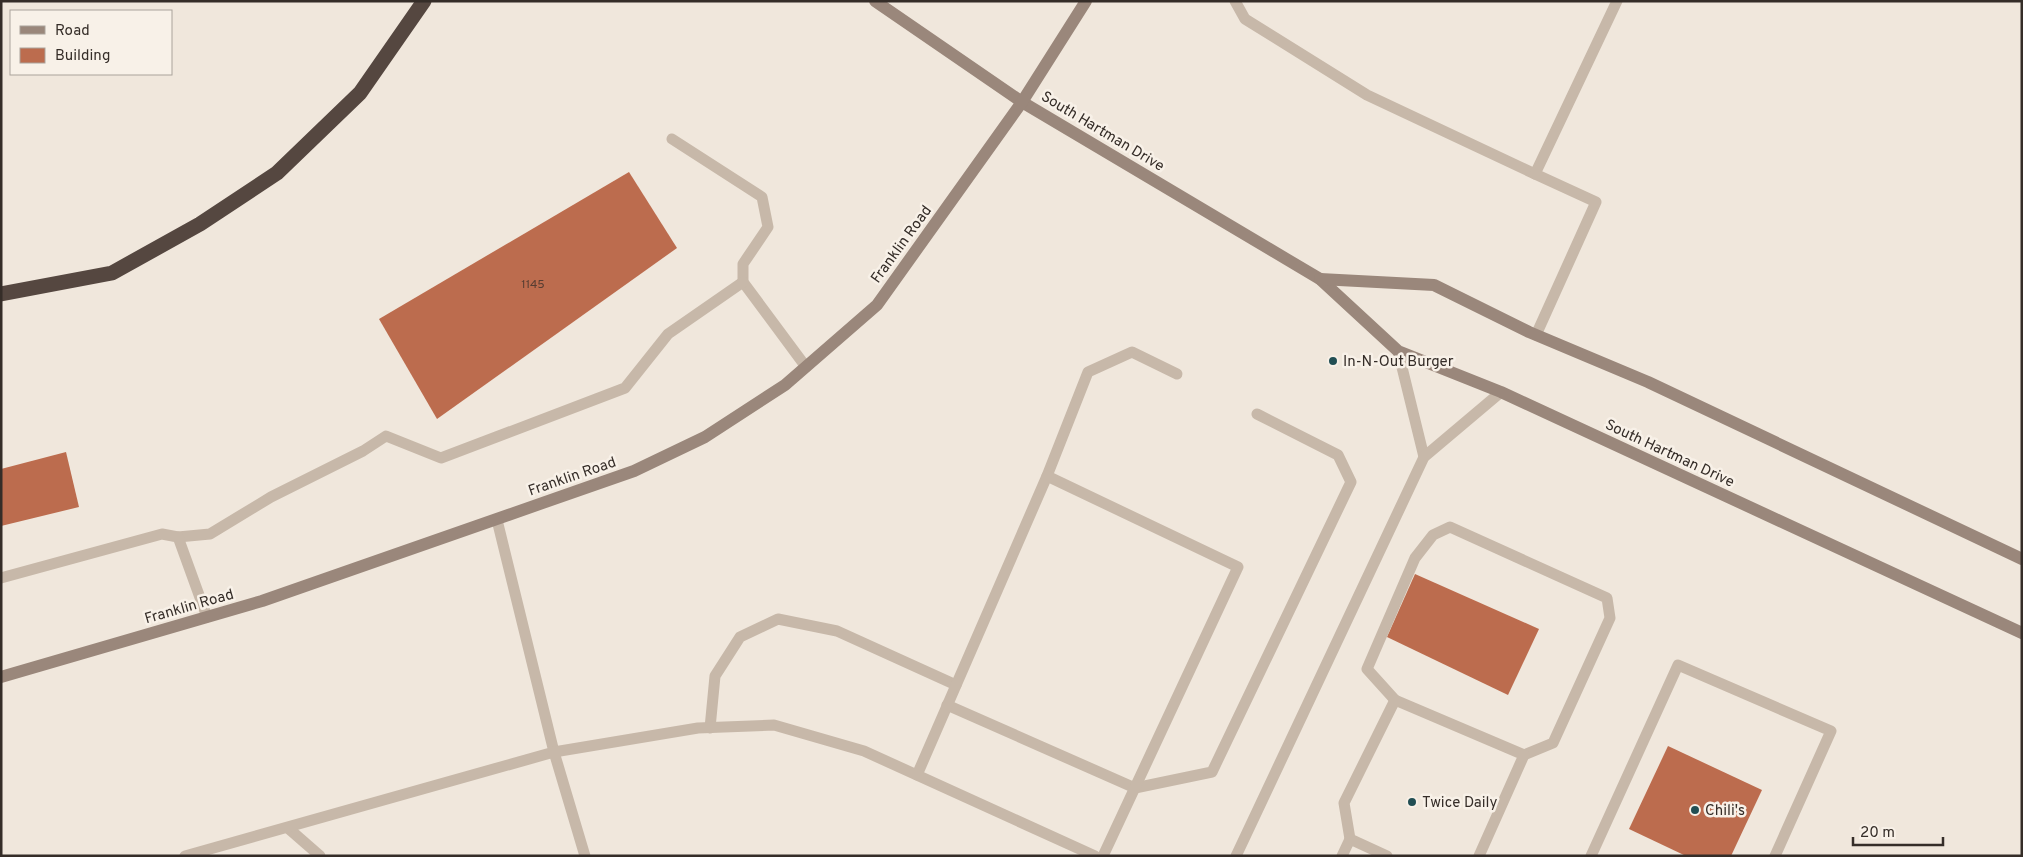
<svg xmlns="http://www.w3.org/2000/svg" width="2023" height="857" font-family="Overpass,sans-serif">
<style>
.building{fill:#bc6c4e}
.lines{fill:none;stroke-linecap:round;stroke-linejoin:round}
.lane{stroke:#c7b8a9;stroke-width:11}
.secondary{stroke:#9a877b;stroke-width:12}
.highway{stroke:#554740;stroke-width:15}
.poi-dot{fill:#214e53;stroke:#f8f1e8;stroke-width:2}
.labels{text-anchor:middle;stroke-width:5;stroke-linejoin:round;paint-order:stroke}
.number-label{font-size:12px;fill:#573d32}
.street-label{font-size:15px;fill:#352d28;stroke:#f8f1e8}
.poi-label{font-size:15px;fill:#352d28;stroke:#f8f1e8;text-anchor:start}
</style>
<rect width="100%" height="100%" fill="#f0e7dc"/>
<!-- building -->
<g class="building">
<path d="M629,172L677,248L437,419L379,319Z"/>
<path d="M66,452L79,507L1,526V469Z"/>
<path d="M1415,574L1539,629L1508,695L1387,637Z"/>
<path d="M1668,746L1762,790L1731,856H1686L1629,829Z"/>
</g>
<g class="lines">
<!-- lane -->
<g class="lane">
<path d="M1235,1L1245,19L1367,95L1535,174"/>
<path d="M672,139L762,197L768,227L743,264V282L806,367"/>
<path d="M1536,335L1596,202L1535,174L1617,1"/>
<path d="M1398,351L1424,457"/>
<path d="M1047,476L1088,372L1132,352L1177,374"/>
<path d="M178,537L210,534L271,497L363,451L386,436L441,458L625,388L668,334L743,282"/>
<path d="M1,578L162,534L178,537L207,617"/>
<path d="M1395,700L1367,669L1415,558L1433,535L1450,527L1607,598L1610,618L1553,743L1524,755"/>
<path d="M947,705L1135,788L1212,772L1351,482L1338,455L1257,414"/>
<path d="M710,728L715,676L740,637L778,619L837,631L956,685"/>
<path d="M917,775L1047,476L1238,567L1103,856"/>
<path d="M288,828L320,856"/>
<path d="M1350,839L1344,803L1395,700L1524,755L1479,856"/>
<path d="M185,856L554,752L497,520"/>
<path d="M585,856L554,752L698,728L774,725L864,751L1095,856"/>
<path d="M1236,856L1424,457L1501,392"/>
<path d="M1342,856L1350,839L1387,856"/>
<path d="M1591,856L1678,665L1831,731L1775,856"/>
</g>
<!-- secondary -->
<g class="secondary">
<path d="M875,1L1022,102L1320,279L1398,351L1501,392L2022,633"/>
<path d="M1320,279L1434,285L1529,332L1648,382L2022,559"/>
<path d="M1,677L262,601L634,471L705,437L785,385L877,305L1022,102L1086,1"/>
</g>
<!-- highway -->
<path class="highway" d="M1,294L112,273L200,224L277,173L360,93L424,1"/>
</g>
<!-- markers -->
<g class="poi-dot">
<circle cx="1333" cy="361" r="5"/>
<circle cx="1412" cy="802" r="5"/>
<circle cx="1695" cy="810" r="5"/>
</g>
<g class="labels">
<!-- number labels -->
<g class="number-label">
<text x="533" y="288">1145</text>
</g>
<!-- street labels -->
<g class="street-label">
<text transform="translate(1103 131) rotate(31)" y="5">South Hartman Drive</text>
<text transform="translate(901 244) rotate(-54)" y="5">Franklin Road</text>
<text transform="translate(1670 453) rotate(25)" y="5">South Hartman Drive</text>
<text transform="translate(572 476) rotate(-19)" y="5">Franklin Road</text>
<text transform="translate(189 606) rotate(-16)" y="5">Franklin Road</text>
</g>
<!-- poi labels -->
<g class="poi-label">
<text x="1343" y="366">In-N-Out Burger</text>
<text x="1422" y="807">Twice Daily</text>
<text x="1705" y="815">Chili's</text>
</g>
</g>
<!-- border -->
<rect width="2023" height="857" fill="none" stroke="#352d28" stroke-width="5"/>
<!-- legend -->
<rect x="10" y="10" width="162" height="65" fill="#f8f1e8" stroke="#aaa39b"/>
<rect x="20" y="26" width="25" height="8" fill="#9a877b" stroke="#aaa39b"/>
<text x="55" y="35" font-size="15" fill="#352d28">Road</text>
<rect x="20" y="48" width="25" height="15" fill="#bc6c4e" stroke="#aaa39b"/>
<text x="55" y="60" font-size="15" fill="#352d28">Building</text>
<!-- scale -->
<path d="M1853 837v8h90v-8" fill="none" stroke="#352d28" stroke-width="2.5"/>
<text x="1860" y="837" font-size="15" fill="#352d28" stroke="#f8f1e8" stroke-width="4" paint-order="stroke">20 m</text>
</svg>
